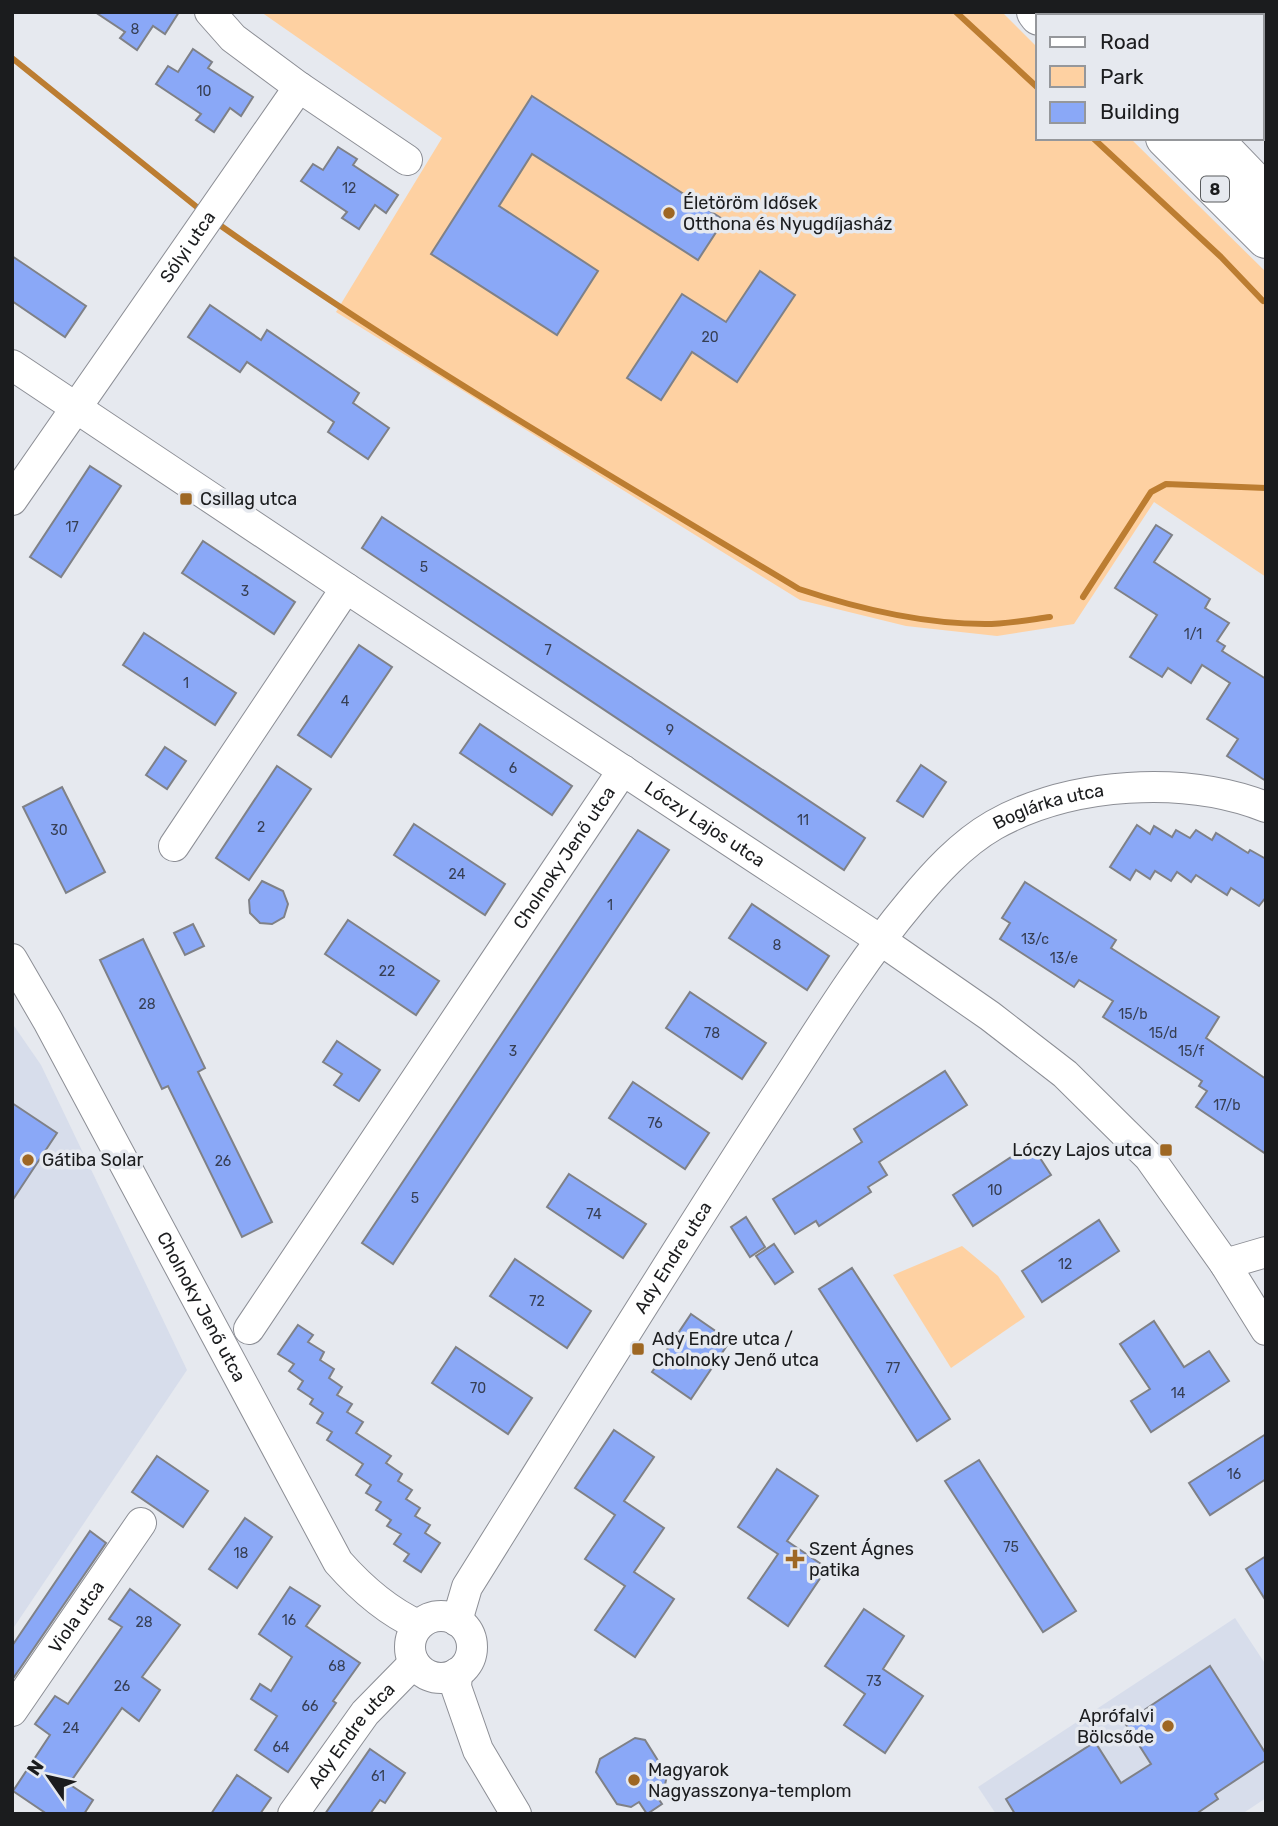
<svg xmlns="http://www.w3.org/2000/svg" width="1278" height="1826" font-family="Rubik,sans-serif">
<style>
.built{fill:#d7ddeb}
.green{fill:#fed1a2}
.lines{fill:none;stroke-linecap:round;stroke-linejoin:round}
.stream{stroke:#bc7d31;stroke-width:6}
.building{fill:#8aa8f7;stroke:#7f8187;stroke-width:2}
.minor-casing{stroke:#8c8e95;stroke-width:32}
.major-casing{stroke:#8c8e95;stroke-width:40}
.minor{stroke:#fff;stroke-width:30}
.major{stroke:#fff;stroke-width:38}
.poi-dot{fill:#9e6723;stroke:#e6e9ef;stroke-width:2.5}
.labels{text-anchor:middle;stroke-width:7;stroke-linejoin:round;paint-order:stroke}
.number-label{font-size:14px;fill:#373f54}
.shield{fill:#e6e9ef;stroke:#585a5d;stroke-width:2}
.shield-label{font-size:16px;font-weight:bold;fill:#1b1c1e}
.poi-label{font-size:18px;fill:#1b1c1e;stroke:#e6e9ef;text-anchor:start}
.street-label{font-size:18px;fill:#1b1c1e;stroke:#e6e9ef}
</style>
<rect width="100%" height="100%" fill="#e6e9ef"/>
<!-- built -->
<g class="built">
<path d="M12,1023L41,1065L187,1370L12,1630Z"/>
<path d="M1235,1618L1266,1665V1798L1242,1814H996L978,1787Z"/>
</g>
<!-- green -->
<g class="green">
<path d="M261,12H1002L1038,48V138H1130L1266,272V577L1154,502L1074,624L997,636L906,626L800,600L336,312L442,138Z"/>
<path d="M962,1246L998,1276L1025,1317L951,1368L893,1275Z"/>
</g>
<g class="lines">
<!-- stream -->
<g class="stream">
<path d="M956,12L1038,88"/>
<path d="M12,58L203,212"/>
<path d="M1093,138L1221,257L1263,301"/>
<path d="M214,221C402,354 601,470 799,589C859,609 921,624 985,624C1006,624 1028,620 1050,617"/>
<path d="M1083,597L1151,492L1166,484L1266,488"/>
</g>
</g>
<!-- building -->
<g class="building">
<path d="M95,12H179L165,34L153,26L137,50L120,38L125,32Z"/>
<path d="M193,49L212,62L208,68L253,97L241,116L230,108L214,132L196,120L201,114L156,84L168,66L178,72Z"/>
<path d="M532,96L724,220L698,260L532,154L499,206L598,271L557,335L431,254Z"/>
<path d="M338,147L357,159L353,165L398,195L386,213L375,205L359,229L342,218L347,212L301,181L313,164L323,170Z"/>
<path d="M12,256L86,306L65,337L12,301Z"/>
<path d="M760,271L795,295L737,382L692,352L661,400L627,378L682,294L726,322Z"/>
<path d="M210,305L261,340L267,330L359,393L353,403L389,428L368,459L328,432L334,422L247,362L240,372L188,337Z"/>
<path d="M90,466L121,486L61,577L30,557Z"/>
<path d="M382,517L865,838L844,870L362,548Z"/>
<path d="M1156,525L1172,535L1154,562L1210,599L1205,608L1229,623L1217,641L1225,646L1222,651L1266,679V781L1227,756L1238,739L1207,719L1230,683L1202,665L1191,683L1168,668L1162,677L1130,657L1157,615L1115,588Z"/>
<path d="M203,541L295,602L274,634L182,573Z"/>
<path d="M144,633L236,693L215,725L123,665Z"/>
<path d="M359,645L392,667L331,757L298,735Z"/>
<path d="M480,724L572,786L552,815L460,753Z"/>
<path d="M165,747L186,761L167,789L146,775Z"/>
<path d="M921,765L946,782L923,817L897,801Z"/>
<path d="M277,766L311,789L249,880L216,858Z"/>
<path d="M62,787L105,872L66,893L23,807Z"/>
<path d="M414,824L505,884L485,915L394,855Z"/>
<path d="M1137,825L1150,834L1154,826L1172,837L1176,830L1190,838L1196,830L1212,840L1216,833L1248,853L1250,850L1266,859V897L1259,906L1231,888L1227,895L1196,875L1191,882L1177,872L1171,881L1155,871L1150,879L1136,870L1130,880L1110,867Z"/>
<path d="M638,830L669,850L393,1264L362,1243Z"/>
<path d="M262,881L283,891L288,904L284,917L272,924L260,923L250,913L249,900Z"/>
<path d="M1025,882L1116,940L1111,948L1219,1017L1206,1038L1266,1079V1154L1196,1107L1207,1091L1199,1086L1202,1081L1103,1017L1113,1001L1079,980L1074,987L1000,939L1010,923L1002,918Z"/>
<path d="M752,904L829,956L807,990L729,938Z"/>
<path d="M348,920L439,981L416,1015L325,954Z"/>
<path d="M193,924L204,946L185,955L174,933Z"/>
<path d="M143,939L205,1068L198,1072L272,1222L242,1237L168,1086L162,1089L100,960Z"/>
<path d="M690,992L766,1043L742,1079L666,1028Z"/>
<path d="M337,1041L380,1070L359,1101L334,1085L342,1074L323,1062Z"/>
<path d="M945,1071L967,1105L879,1162L887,1175L868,1187L871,1192L819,1226L816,1221L795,1234L773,1199L862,1142L854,1129Z"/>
<path d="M633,1082L709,1133L685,1169L609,1118Z"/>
<path d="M12,1103L57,1133L12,1201Z"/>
<path d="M1031,1144L1051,1175L973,1226L953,1195Z"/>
<path d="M569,1174L646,1224L623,1258L547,1207Z"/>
<path d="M746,1217L765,1247L750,1257L731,1227Z"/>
<path d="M1099,1220L1119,1251L1042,1302L1022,1271Z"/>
<path d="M774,1244L793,1272L775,1284L756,1256Z"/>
<path d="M515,1259L591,1311L567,1348L490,1296Z"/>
<path d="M852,1268L950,1419L917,1441L819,1289Z"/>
<path d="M691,1314L730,1341L691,1399L652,1372Z"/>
<path d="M1154,1321L1184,1367L1209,1351L1229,1381L1151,1432L1131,1401L1150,1389L1120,1344Z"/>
<path d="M298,1325L313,1335L308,1342L324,1352L320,1360L334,1369L329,1378L342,1387L337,1395L352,1404L347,1412L363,1422L356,1433L391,1456L386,1463L402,1474L398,1481L412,1490L406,1499L420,1508L415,1516L430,1525L425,1533L440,1543L421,1572L404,1561L409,1554L394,1544L401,1534L387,1526L391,1520L376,1510L381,1502L366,1493L371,1485L356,1475L363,1464L327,1440L332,1432L317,1423L323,1413L310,1404L313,1399L298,1389L303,1381L289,1371L294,1364L278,1354Z"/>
<path d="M456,1347L532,1398L508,1434L432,1383Z"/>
<path d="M614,1430L654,1457L624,1501L664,1528L634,1572L674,1599L635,1657L595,1630L625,1586L585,1559L615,1515L575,1488Z"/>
<path d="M1266,1434V1479L1210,1515L1189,1483Z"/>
<path d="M157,1456L208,1491L183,1527L132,1492Z"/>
<path d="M979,1460L1076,1611L1043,1632L945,1481Z"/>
<path d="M777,1469L818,1496L787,1541L827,1568L788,1626L748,1598L778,1554L738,1527Z"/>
<path d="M245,1518L272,1537L237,1588L209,1569Z"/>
<path d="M90,1531L106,1543L12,1680V1646Z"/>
<path d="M1266,1556V1601L1246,1569Z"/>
<path d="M290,1587L320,1606L306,1626L360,1663L333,1701L336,1703L288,1772L255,1750L277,1716L251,1699L260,1684L271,1691L292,1657L259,1634Z"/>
<path d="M130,1589L180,1625L142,1677L160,1690L139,1721L122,1708L69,1784L93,1800L84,1814H47L13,1791L50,1735L35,1724L55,1696L68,1704L122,1627L109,1619Z"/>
<path d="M864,1609L904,1636L883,1669L923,1696L885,1753L844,1725L865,1694L825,1666Z"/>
<path d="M1210,1666L1266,1754V1760L1215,1794L1218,1799L1196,1814H1015L1006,1799L1095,1742L1121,1783L1151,1764L1125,1723Z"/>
<path d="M635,1738L645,1740L667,1775L665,1785L654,1792L662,1804L647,1814L639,1802L631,1807L617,1804L596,1772L600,1759Z"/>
<path d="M370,1749L405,1773L385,1803L380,1800L370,1814H325Z"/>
<path d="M237,1775L271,1798L260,1814H211Z"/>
</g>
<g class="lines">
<defs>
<g id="minor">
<path d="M210,12L233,38L299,87L407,160"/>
<path id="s1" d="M12,365L346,588L879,939L990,1016L1065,1074L1149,1157L1225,1264L1266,1330"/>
<path id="s2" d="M12,500L299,87"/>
<path d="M174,846L346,588"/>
<path id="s3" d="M12,959L48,1021L338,1562C361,1588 387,1611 418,1625"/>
<path d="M1225,1264L1266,1252"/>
<path id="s4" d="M249,1329L623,770"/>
<circle cx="441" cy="1647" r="31"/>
<path id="s5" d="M457,1621L467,1587C569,1424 670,1260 775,1098C818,1032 859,964 910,903C934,874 961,844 994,825C1071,782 1184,775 1266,807"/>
<path d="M457,1673L456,1687L478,1750L516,1814"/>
<path id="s6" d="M12,1711L141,1523"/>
<path id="s7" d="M293,1814L365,1713L414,1663"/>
</g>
<g id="major">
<path d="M1036,12L1039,16"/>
<path d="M1085,12L1089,16"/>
<path d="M1165,138L1266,239"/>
<path d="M1212,138L1266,194"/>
</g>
</defs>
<!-- minor casing -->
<use href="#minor" class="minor-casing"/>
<!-- major casing -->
<use href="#major" class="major-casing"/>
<!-- minor -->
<use href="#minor" class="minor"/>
<!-- major -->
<use href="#major" class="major"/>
</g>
<!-- markers -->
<g class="poi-dot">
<circle cx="669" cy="213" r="7"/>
<rect x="179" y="492" width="14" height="14" rx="3.5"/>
<rect x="1159" y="1143" width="14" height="14" rx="3.5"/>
<circle cx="28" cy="1160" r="7"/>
<rect x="631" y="1342" width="14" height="14" rx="3.5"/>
<path d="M791.5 1548.5h7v7h7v7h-7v7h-7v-7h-7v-7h7z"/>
<circle cx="1168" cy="1726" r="7"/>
<circle cx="634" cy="1780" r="7"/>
</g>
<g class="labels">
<!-- number labels -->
<g class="number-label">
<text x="135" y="34">8</text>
<text x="204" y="96">10</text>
<text x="349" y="193">12</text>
<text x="710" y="342">20</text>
<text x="72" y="532">17</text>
<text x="424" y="572">5</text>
<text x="245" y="596">3</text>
<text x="1193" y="639">1/1</text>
<text x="548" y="655">7</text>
<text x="186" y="688">1</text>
<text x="345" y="706">4</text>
<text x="670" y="735">9</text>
<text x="513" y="773">6</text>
<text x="803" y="825">11</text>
<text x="261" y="832">2</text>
<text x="59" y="835">30</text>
<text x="457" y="879">24</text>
<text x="610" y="910">1</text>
<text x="1035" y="944">13/c</text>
<text x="777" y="950">8</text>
<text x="1064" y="963">13/e</text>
<text x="387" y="976">22</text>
<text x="147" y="1009">28</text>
<text x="1133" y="1019">15/b</text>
<text x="712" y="1038">78</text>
<text x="1163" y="1038">15/d</text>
<text x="513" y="1056">3</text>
<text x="1191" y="1056">15/f</text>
<text x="1227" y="1110">17/b</text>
<text x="655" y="1128">76</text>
<text x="223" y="1166">26</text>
<text x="995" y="1195">10</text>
<text x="415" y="1203">5</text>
<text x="594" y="1219">74</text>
<text x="1065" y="1269">12</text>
<text x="537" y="1306">72</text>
<text x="893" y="1373">77</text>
<text x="478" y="1393">70</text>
<text x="1178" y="1398">14</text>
<text x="1234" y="1479">16</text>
<text x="1011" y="1552">75</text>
<text x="241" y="1558">18</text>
<text x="289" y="1625">16</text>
<text x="144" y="1627">28</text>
<text x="337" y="1671">68</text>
<text x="874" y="1686">73</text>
<text x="122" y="1691">26</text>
<text x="310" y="1711">66</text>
<text x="71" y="1733">24</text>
<text x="281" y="1752">64</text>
<text x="378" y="1781">61</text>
</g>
<!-- shield labels -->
<rect class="shield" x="1201" y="176.5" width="28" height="25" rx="5"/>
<g class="shield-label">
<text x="1215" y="195">8</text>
</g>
<!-- poi labels -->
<g class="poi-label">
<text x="683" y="209">Életöröm Idősek<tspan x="683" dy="21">Otthona és Nyugdíjasház</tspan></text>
<text x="200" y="505">Csillag utca</text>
<text x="1152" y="1156" text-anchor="end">Lóczy Lajos utca</text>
<text x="42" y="1166">Gátiba Solar</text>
<text x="652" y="1345">Ady Endre utca /<tspan x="652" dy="21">Cholnoky Jenő utca</tspan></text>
<text x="809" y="1555">Szent Ágnes<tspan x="809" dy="21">patika</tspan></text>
<text x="1154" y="1722" text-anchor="end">Aprófalvi<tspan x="1154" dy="21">Bölcsőde</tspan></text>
<text x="648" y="1776">Magyarok<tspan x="648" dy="21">Nagyasszonya-templom</tspan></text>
</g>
<!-- street labels -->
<g class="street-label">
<text dy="6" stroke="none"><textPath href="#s2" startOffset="308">Sólyi utca</textPath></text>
<text dy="6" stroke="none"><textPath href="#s5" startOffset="1024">Boglárka utca</textPath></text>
<text dy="6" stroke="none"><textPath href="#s1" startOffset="831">Lóczy Lajos utca</textPath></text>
<text dy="6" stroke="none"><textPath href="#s4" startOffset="567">Cholnoky Jenő utca</textPath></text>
<text dy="6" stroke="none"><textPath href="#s5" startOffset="424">Ady Endre utca</textPath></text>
<text dy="6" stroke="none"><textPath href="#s3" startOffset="396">Cholnoky Jenő utca</textPath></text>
<text dy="6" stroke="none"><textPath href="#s6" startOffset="114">Viola utca</textPath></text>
<text dy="6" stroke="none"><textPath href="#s7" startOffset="98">Ady Endre utca</textPath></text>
</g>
</g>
<!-- border -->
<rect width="1278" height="1826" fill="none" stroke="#1b1c1e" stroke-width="28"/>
<!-- legend -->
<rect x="1036" y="14" width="228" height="126" fill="#e6e9ef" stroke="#95979b" stroke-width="2"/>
<rect x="1050" y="37" width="35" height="10" fill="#ffffff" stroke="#95979b" stroke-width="2"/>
<text x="1100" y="49" font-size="21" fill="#1b1c1e">Road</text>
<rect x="1050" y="66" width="35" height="21" fill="#fed1a2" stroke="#95979b" stroke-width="2"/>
<text x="1100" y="84" font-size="21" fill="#1b1c1e">Park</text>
<rect x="1050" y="102" width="35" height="21" fill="#8aa8f7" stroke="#95979b" stroke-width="2"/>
<text x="1100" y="119" font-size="21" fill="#1b1c1e">Building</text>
<!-- north arrow -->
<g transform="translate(49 1777) rotate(304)" stroke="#e6e9ef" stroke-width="5" paint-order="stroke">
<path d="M0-5L12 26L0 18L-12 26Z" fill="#1b1c1e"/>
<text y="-10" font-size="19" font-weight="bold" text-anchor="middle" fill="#1b1c1e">N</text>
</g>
</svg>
